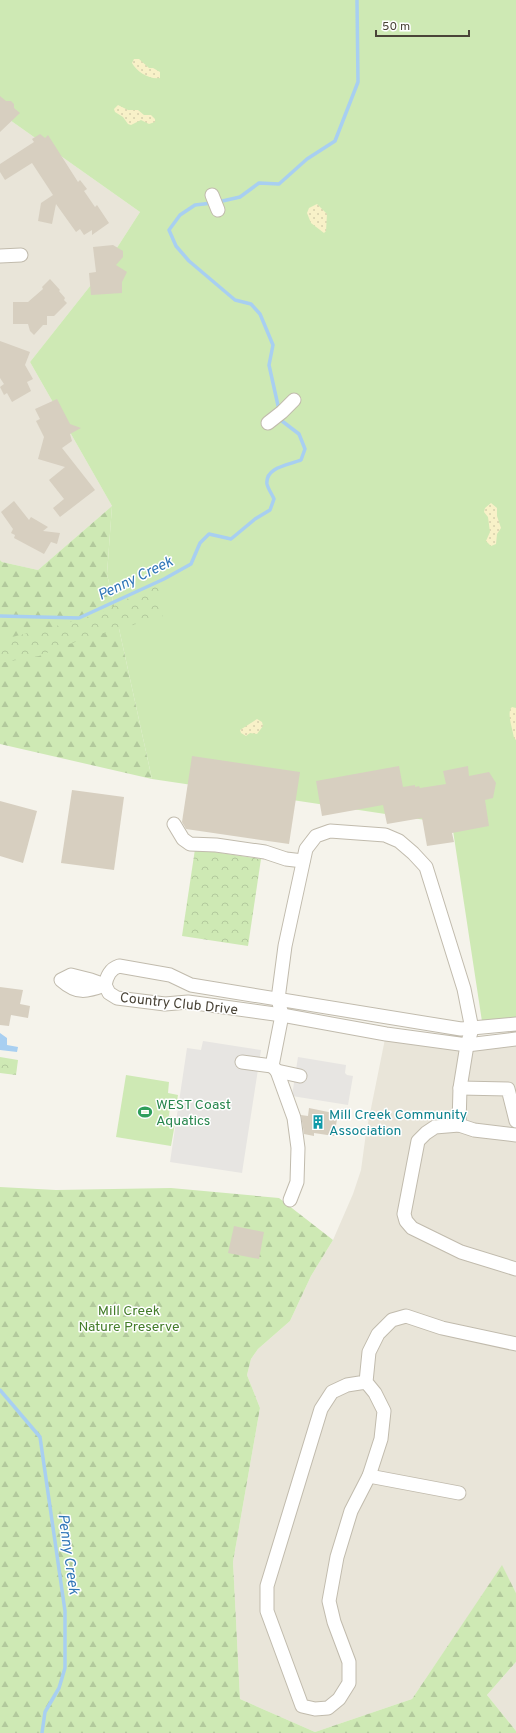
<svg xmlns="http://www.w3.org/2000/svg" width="516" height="1733" font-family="Overpass,sans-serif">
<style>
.residential{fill:#e9e5d9}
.green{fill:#cee9b4}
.forest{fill:url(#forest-firs)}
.sand{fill:url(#sand-dots)}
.park{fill:url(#park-crowns)}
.parking{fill:#e7e5e2}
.water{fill:#a8cff1}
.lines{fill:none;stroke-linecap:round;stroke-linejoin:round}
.stream{stroke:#a8cff1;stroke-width:3.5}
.building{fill:#d7cfc0}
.minor-casing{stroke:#c1bbad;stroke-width:15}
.minor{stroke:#fff;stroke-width:13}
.labels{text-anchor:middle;stroke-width:3;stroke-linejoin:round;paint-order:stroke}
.street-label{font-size:14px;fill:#4a4438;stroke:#fff}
.leisure-label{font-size:14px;fill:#27864d;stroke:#fff;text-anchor:start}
.culture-label{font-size:14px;fill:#0d838f;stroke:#fff;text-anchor:start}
.park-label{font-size:14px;fill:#447d2a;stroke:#fff}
.water-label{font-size:15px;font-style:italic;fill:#3076b7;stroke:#fff}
</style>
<defs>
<pattern id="forest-firs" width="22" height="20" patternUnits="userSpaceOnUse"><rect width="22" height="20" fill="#cee9b4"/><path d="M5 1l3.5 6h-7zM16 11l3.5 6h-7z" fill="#b2c99c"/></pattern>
<pattern id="sand-dots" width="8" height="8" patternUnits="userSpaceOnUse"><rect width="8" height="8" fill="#f8f1c8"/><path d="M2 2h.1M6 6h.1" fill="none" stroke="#d6d0ad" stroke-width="1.8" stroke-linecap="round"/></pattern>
<pattern id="park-crowns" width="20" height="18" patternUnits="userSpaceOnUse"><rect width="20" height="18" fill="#cee9b4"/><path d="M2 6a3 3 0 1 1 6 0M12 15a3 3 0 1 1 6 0" fill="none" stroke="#b2c99c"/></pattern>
</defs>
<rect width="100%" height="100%" fill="#f5f3eb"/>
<!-- residential -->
<g class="residential">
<path d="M0,113L140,212L102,271L30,362L112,506L38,570L2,562L0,560Z"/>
<path d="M386,1034L467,1045L516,1039V1593L502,1566L412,1699L315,1732L240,1699L233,1562L260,1408L247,1375L251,1359L258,1349L290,1321L311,1276L333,1240L353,1194L361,1170L366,1133Z"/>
<path d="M516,1662V1731L487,1695Z"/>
</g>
<!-- green -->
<g class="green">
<path d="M0,0H516V1024L483,1028L452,824L152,779L107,574L112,506L30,362L102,271L140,212L0,113Z"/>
<path d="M126,1075L169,1082L168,1093L178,1095L176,1107L170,1106L169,1116L176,1118L171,1146L116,1137Z"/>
</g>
<!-- forest -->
<g class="forest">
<path d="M112,506L107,574L152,779L0,744V560L2,562L38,570Z"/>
<path d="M0,1187L56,1190L171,1188L279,1198L333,1240L311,1276L290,1321L258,1349L251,1359L247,1375L260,1408L233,1562L240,1699L315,1732L412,1699L502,1565L516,1593V1662L487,1695L516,1731V1733H0Z"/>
</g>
<!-- sand -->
<g class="sand">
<path d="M134,59H139L149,68H153L160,72V78C150,80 137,72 132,63Z"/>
<path d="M118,105L128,110H138L144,115H151L155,119V122L149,124L141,120L131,125L128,124L123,117L115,112L114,109Z"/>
<path d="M317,204L327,214L326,231L324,233L311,223L307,213L309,208Z"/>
<path d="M491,503L497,508V516L501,528L497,534L496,544L491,546L486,541L490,532L488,517L484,512L485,508Z"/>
<path d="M512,707L516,708V740L514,738C513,730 506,712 512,707Z"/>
<path d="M257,719L262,722L263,726L257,734L250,733L246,736L241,733L240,730Z"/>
</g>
<!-- park -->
<g class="park">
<path d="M158,583L163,616L69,644L39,656L0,663V640L64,624L100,613Z"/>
<path d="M195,849L261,859L248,946L182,936Z"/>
<path d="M0,1057L18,1060L16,1075L0,1073Z"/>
</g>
<!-- parking -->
<g class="parking">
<path d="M203,1041L261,1050L242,1173L170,1162L187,1048L201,1050Z"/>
<path d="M298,1057L346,1065L345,1073L347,1075L353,1076L348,1105L292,1096Z"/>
</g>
<!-- water -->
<path class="water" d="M0,1033L7,1038V1045L18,1047L17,1052L0,1050Z"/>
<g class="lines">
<!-- stream -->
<g class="stream">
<path d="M218,202L240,197L259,183L279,184L307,159L335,141L358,82L357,0"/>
<path d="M212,203L195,205L180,215L169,230L176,246L189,261L235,300L251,304L260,314L273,345L269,365L279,410"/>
<path d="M0,616L79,618L164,579L191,564L200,543L209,534L231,539L255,519L270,510L274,499C272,494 268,489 267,484C265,467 289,465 301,460L305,449L299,434L282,421L281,416"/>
<path d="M0,1390L40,1437L65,1611V1668L59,1688L45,1712L42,1733"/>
</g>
</g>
<!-- building -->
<g class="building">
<path d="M0,96L6,101H11L14,104V108L20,113L0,132Z"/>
<path d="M40,134L45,138L48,135L78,182L80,180L87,189L84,191L95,207L97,205L109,223L92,235V230L84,235L80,229L76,232L56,204L52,224L38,221L41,203L53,195L32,163L5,180L0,172V164L34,142L32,139Z"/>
<path d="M113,245L123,251V257L116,265L127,272L122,282V293L91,295L89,273L96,272L93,247Z"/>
<path d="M50,279L60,290L59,291L65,298L64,300L67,303L54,316H47V325H43L34,335L30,331L28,324H13V302H28L43,289L42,287Z"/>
<path d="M0,341L30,352L25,365L33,379L27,382L31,391L12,402L7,393L4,395L0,387L4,384L0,378Z"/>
<path d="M57,399L70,424L81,428L70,434L72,441L62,448L95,490L60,517L53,508L64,499L49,480L65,467L38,459L44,437L36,421L40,419L35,409Z"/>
<path d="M14,501L29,520L31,517L48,527L43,531L60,533L57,544L51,542L44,554L14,538L15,535L11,533L13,529L1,512Z"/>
<path d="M192,756L300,772L289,844L186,829L182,822Z"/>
<path d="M399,766L403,787L415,785V787L419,786L420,788L446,784L443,771L468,766L469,776L489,772L496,783L493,798L485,800L489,826L452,833L454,842L427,846L422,818L387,824L383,805L322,816L316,781Z"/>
<path d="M72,790L124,797L114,870L61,863Z"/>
<path d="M0,801L37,811L23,863L0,856Z"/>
<path d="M0,987L23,990L20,1004L30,1006L28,1018L11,1015L9,1026L0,1025Z"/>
<path d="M309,1108L338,1114L334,1136L314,1133V1136L304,1134L301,1115L308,1116Z"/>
<path d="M234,1226L264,1232L259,1259L228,1253Z"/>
</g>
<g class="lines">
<defs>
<g id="minor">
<path d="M212,195L218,210"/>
<path d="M0,256L21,255"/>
<path d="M268,423L282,412L294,400"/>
<path d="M174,824L183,839L190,844L216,845L265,852L286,859L303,861"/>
<path d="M71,975L91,980L105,985C86,992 77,994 61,980Z"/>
<path d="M516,1024L461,1029L191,985L170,975L119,966C110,969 107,976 105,985L109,993L117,998L165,1004L188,1002L282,1015L386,1034L467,1045L516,1039"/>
<path d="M242,1062L272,1066L282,1015L278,999L285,946L306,849L316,836L330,831L385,835L399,841L413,853L426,867L464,989L472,1029L467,1045L460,1088L459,1125"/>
<path d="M272,1066L277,1071L300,1076"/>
<path d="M277,1071L294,1118L298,1148L297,1182L290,1200"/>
<path d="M460,1088L508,1089L516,1121"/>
<path d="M516,1135L474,1130L459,1125L435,1127L426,1133L418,1141L404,1214L406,1221L412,1228L461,1252L516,1269"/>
<path d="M366,1382L347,1385L332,1392L321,1409L267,1586V1611L302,1706L315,1709L328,1708L339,1699L349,1683V1662L334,1622L329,1601L337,1557L351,1511L369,1476L381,1439L384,1411L375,1393L366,1382L369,1352L378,1334L392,1320L406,1316L442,1328L516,1344"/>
<path d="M369,1476L459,1493"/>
</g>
</defs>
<!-- minor casing -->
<use href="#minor" class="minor-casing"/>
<!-- minor -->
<use href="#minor" class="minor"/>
</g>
<!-- icons -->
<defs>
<symbol id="stadium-bare" viewBox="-9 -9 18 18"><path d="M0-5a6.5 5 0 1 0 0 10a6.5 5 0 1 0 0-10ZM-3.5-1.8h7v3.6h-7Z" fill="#2e9e5b" stroke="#fff" stroke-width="2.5" paint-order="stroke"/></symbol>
<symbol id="building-bare" viewBox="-9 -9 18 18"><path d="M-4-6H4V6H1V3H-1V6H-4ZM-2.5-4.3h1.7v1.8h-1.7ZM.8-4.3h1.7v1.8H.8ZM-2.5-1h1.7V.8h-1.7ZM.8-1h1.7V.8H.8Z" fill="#0f9aa8" stroke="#fff" stroke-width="2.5" paint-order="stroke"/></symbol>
</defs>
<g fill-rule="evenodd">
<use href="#stadium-bare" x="135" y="1102" width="20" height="20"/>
<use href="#building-bare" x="308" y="1112" width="20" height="20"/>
</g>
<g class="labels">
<!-- street labels -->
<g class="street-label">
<text transform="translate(179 1003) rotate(6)" y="5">Country Club Drive</text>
</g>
<!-- leisure labels -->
<g class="leisure-label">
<text x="156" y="1109">WEST Coast<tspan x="156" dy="16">Aquatics</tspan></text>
</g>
<!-- culture labels -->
<g class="culture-label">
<text x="329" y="1119">Mill Creek Community<tspan x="329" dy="16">Association</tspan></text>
</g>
<!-- park labels -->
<g class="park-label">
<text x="129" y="1315">Mill Creek<tspan x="129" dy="16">Nature Preserve</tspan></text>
</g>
<!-- water labels -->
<g class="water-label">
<text transform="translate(135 578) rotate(-26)" y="5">Penny Creek</text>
<text transform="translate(69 1554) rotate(82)" y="5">Penny Creek</text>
</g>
</g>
<!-- scale -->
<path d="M376 30v6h93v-6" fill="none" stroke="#4a4438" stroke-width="2"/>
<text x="382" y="30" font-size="12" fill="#4a4438" stroke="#ffffff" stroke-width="3" paint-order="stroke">50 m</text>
</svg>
